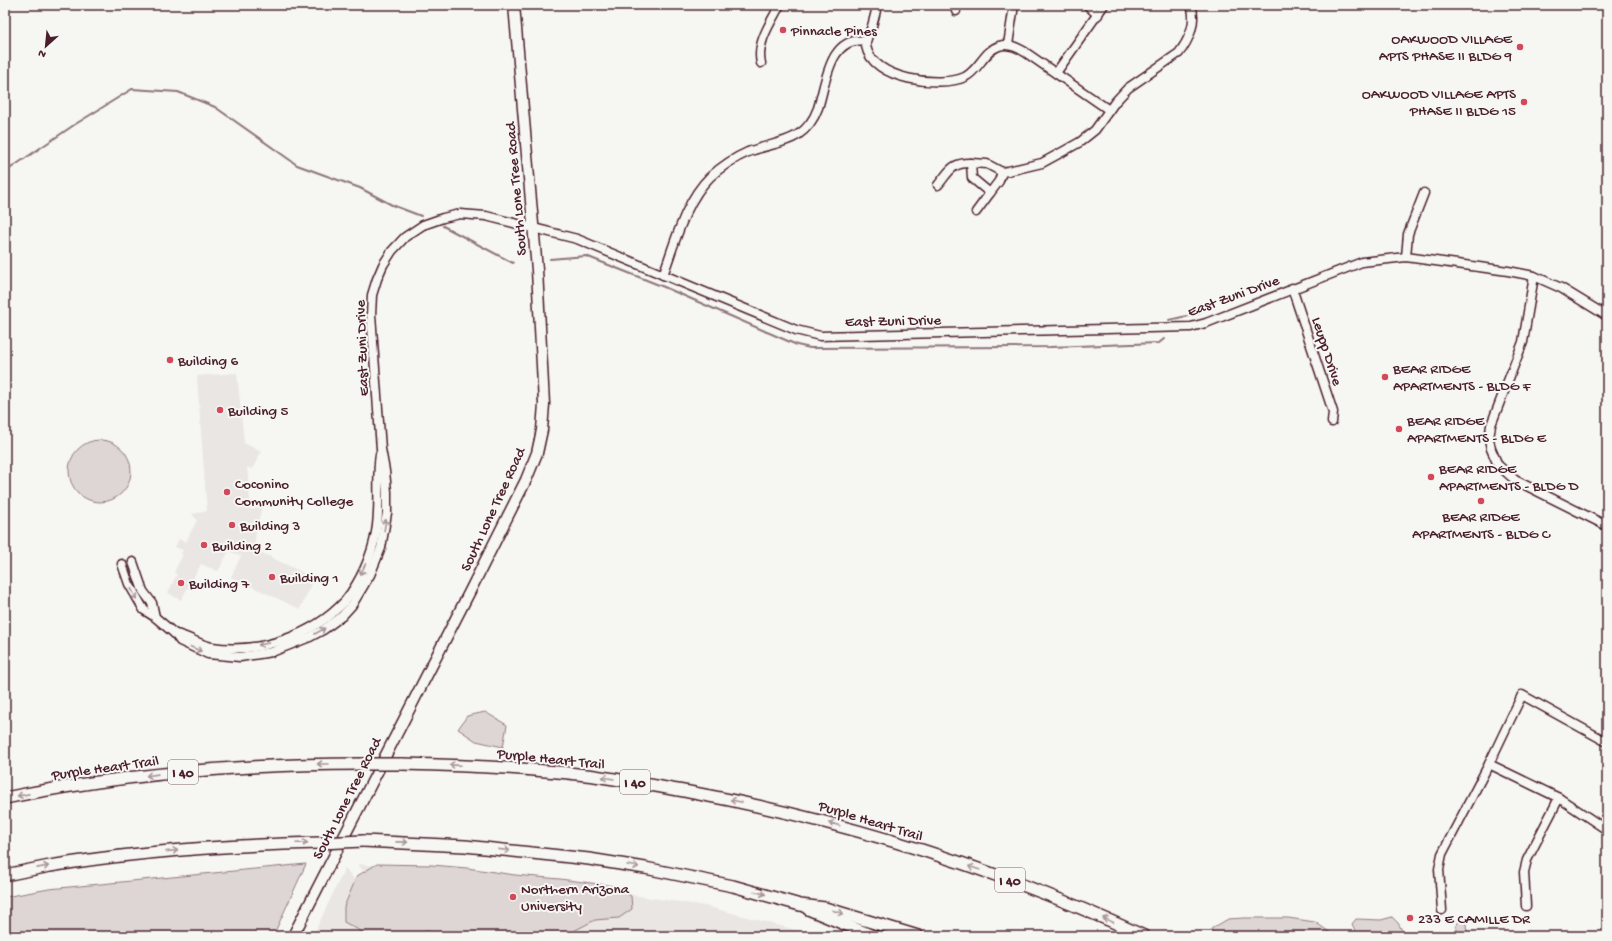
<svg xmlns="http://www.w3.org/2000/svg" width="1612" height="941" font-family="'Gochi Hand',sans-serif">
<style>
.built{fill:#e9e6e3}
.green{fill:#ddd6d5;stroke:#947a80}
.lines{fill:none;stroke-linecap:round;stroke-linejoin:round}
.stream{stroke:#8e747a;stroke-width:2}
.minor-casing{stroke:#4a1f2b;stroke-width:11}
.major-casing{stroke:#4a1f2b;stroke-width:13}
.highway-casing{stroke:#4a1f2b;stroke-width:14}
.minor{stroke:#f6f6f2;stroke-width:8}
.major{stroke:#f6f6f2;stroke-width:10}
.highway{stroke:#f6f6f2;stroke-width:11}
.highway-bridge-casing{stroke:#4a1f2b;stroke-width:14;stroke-linecap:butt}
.highway-bridge{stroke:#f6f6f2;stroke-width:11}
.oneway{stroke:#a99598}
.poi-dot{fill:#d1495b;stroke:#f6f6f2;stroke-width:1.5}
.labels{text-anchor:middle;stroke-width:4;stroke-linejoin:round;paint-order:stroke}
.shield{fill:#f6f6f2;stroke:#7e6067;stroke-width:1}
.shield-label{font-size:14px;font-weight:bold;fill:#4a1f2b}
.poi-label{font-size:15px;fill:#4a1f2b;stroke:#f6f6f2;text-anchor:start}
.street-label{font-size:15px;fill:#4a1f2b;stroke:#f6f6f2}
</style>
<rect width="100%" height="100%" fill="#f6f6f2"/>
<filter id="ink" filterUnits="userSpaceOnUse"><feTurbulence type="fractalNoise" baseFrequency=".025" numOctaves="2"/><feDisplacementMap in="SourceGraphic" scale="8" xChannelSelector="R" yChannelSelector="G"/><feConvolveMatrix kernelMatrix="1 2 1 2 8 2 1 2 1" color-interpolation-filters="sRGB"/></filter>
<g filter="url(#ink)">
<!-- built -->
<g class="built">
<path d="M237,373L244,443L261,452L252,469L247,467L251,510L262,507L256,530L254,549L314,578L300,609L231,577L241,556L229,551L218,571L201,564L181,600L168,593L177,574L174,572L183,555L181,554L183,550L175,547L179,539L186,542L197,520L192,514L207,511L197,376Z"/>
<path d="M358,864L579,887L705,906L818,936H414Z"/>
<path d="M345,868L400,936H313Z"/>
</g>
<!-- green -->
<g class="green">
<circle cx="100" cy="471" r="31"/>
<path d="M485,712L507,725L503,747L476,741L458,729L467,716Z"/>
<path d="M306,864L274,934L242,936H5V897L49,889Z"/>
<path d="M377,864L432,865L467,868L515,875L560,879L614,886L631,896L632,909L619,918L595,920L564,936H451L426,931L409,936H389L366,934L344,922V907L357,876Z"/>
<path d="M1392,917L1398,923L1405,936H1361L1356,932L1352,924L1356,919L1381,920Z"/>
<path d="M1244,918H1288L1315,922L1335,936H1221L1214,934L1211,929L1228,919Z"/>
<path d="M1460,920L1466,924L1467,932L1472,936H1463L1455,927Z"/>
</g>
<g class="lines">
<!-- stream -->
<g class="stream">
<path d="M5,172L74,125L132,89L178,92L215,107L297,165L360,188L392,205L421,216"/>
<path d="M443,226L513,263"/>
<path d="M550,259L586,256L664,287L797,345L810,348L1050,347L1159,343L1164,339"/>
<path d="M1169,320L1200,313"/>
</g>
<defs>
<g id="minor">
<path d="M877,5C876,12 874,19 872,26C870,33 865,39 866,46C872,80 940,88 965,77C979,70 984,51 999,46C1008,43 1017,47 1025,52L1109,110"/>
<path d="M954,5L956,11"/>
<path d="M1087,5L1098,15"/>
<path d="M1008,45L1014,5"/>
<path d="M761,63C756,43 771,22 780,5"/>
<path d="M1056,73L1104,5"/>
<path d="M1002,172L999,181L990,193L972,178L971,163L987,164L1002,172L1008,171L1042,163L1064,151L1080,142L1095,130L1115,102L1128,88L1179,53C1189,40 1197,22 1191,5"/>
<path d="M938,185C949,172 952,162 971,163"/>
<path d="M976,212L990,193"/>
<path d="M1406,257L1408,234L1424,193"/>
<path d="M663,275C675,243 685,201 710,177C721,167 734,158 748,152C777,141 805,144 818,108C826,84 829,35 866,41"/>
<path d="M1534,276L1523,342L1491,425L1489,439L1491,449L1498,465L1515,480L1607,526"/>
<path d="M1292,288L1333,412L1332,422"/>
<path d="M133,562L143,591L152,603L155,617"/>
<path d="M122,564L129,584L144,610L155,617L175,634L180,641L208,654L240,657L272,652L310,637L323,630L342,616L352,605L370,575L381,548L387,513V492L385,471L381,449L371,315L372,295L377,279L383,265L392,251L405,237L423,225L443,218L460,214L486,216L577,239L796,330L820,336L1191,327L1206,323L1362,262L1406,257L1508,271L1534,276L1561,288L1607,316"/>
<path d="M175,634C188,636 199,645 212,647C258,654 313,636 345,601C360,582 372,556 376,532C381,506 376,480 380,454"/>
<path d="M1489,764L1559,798L1607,830"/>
<path d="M1526,906L1524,872L1527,860L1559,798"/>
<path d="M1442,910L1439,869L1442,854L1489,764L1522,695L1607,742"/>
</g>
<path id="major" d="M293,936L469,593L526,480L537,453L542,430L544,404L537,270L514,5"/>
<g id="highway">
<path d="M401,764C463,765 525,768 586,775C621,779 655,786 689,792C846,821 999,869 1144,936"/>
<path d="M5,798C122,774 242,764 362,764"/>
<path d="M363,841L465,846L589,859L645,868L733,886L800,905L825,908L918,936"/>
<path d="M5,875C20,872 35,869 50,866C139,851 230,845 321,843"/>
<path d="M808,909L873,936"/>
</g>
</defs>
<!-- minor casing -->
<use href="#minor" class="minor-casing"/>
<!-- major casing -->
<use href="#major" class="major-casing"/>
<!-- highway casing -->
<use href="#highway" class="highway-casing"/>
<!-- minor -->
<use href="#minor" class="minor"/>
<!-- major -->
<use href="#major" class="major"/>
<!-- highway -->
<use href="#highway" class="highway"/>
<defs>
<g id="highway-bridge">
<path d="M362,764H401"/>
<path d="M321,843L363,841"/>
</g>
</defs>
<!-- highway-bridge casing -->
<use href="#highway-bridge" class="highway-bridge-casing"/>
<!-- highway-bridge -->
<use href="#highway-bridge" class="highway-bridge"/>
</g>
<!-- one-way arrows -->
<defs><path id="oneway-shaft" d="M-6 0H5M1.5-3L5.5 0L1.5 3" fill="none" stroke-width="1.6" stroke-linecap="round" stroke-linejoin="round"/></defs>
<g class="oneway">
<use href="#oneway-shaft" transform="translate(385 525) rotate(-81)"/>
<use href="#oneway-shaft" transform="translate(363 569) rotate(116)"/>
<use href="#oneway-shaft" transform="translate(134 594) rotate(62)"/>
<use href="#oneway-shaft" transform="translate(320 631) rotate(-30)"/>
<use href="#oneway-shaft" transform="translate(264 644) rotate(168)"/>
<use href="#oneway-shaft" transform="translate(196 649) rotate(23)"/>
<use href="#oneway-shaft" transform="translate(323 764) rotate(180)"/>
<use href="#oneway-shaft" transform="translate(455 765) rotate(-178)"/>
<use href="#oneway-shaft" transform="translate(152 775) rotate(172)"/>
<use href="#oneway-shaft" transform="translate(608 778) rotate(-171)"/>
<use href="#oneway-shaft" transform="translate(23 795) rotate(169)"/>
<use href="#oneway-shaft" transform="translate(736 801) rotate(-168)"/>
<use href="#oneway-shaft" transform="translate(834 824) rotate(-164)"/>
<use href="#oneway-shaft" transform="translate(402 842) rotate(1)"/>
<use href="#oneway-shaft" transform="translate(302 843) rotate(-2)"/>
<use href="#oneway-shaft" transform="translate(504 850) rotate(6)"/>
<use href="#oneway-shaft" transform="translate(172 851) rotate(-6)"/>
<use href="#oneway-shaft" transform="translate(633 866) rotate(9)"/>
<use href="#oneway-shaft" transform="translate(43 867) rotate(-11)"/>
<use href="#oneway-shaft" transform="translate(974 868) rotate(-162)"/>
<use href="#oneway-shaft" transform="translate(760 893) rotate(16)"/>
<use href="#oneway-shaft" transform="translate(838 912) rotate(17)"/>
<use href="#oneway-shaft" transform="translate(1108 920) rotate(-155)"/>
</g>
</g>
<!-- markers -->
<g class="poi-dot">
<circle cx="783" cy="30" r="4"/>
<circle cx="1520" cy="47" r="4"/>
<circle cx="1524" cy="102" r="4"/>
<circle cx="170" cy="360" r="4"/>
<circle cx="1385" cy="377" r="4"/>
<circle cx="220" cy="410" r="4"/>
<circle cx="1399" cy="429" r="4"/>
<circle cx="1431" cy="477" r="4"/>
<circle cx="227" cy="492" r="4"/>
<circle cx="1481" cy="501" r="4"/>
<circle cx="232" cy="525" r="4"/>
<circle cx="204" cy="545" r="4"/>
<circle cx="272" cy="577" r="4"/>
<circle cx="181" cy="583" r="4"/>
<circle cx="513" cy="897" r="4"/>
<circle cx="1410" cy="918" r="4"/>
</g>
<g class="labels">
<!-- shield labels -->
<g class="shield">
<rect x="168" y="760" width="30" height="24" rx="3"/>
<rect x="620" y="770" width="30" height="24" rx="3"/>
<rect x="995" y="868" width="30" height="24" rx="3"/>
</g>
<g class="shield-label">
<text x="183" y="777">I 40</text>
<text x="635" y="787">I 40</text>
<text x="1010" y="885">I 40</text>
</g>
<!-- poi labels -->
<g class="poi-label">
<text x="791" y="35">Pinnacle Pines</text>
<text x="1512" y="43" text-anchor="end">OAKWOOD VILLAGE<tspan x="1512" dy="17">APTS PHASE II BLDG 9</tspan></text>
<text x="1516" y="98" text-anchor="end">OAKWOOD VILLAGE APTS<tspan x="1516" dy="17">PHASE II BLDG 15</tspan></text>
<text x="178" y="365">Building 6</text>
<text x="1393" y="373">BEAR RIDGE<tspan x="1393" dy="17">APARTMENTS - BLDG F</tspan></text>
<text x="228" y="415">Building 5</text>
<text x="1407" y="425">BEAR RIDGE<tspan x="1407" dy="17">APARTMENTS - BLDG E</tspan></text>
<text x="1439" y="473">BEAR RIDGE<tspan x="1439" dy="17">APARTMENTS - BLDG D</tspan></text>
<text x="235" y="488">Coconino<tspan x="235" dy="17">Community College</tspan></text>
<text x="1481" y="521" text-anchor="middle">BEAR RIDGE<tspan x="1481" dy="17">APARTMENTS - BLDG C</tspan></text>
<text x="240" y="530">Building 3</text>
<text x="212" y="550">Building 2</text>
<text x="280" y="582">Building 1</text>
<text x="189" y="588">Building 7</text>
<text x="521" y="893">Northern Arizona<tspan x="521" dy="17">University</tspan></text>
<text x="1418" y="923">233 E CAMILLE DR</text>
</g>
<!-- street labels -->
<g class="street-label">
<text transform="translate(515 189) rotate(-95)" y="5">South Lone Tree Road</text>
<text transform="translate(1233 295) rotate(-20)" y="5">East Zuni Drive</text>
<text transform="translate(893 320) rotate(-1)" y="5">East Zuni Drive</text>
<text transform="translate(361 348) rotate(-92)" y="5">East Zuni Drive</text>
<text transform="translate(1328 351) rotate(72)" y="5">Leupp Drive</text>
<text transform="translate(492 509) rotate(-65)" y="5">South Lone Tree Road</text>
<text transform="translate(551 758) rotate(6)" y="5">Purple Heart Trail</text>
<text transform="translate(105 767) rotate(-8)" y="5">Purple Heart Trail</text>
<text transform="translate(346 798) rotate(-63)" y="5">South Lone Tree Road</text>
<text transform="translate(871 820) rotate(17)" y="5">Purple Heart Trail</text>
</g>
</g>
<!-- margin -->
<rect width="1612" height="941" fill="none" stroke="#f6f6f2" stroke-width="20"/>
<rect x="10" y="10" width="1592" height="921" fill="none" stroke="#4a1f2b" stroke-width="1.5" filter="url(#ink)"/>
<!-- north arrow -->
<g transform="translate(46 46) rotate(207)" stroke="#f6f6f2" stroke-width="3" paint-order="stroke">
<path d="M0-3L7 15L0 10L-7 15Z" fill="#4a1f2b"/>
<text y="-6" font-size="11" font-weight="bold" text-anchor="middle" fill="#4a1f2b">N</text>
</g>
</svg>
